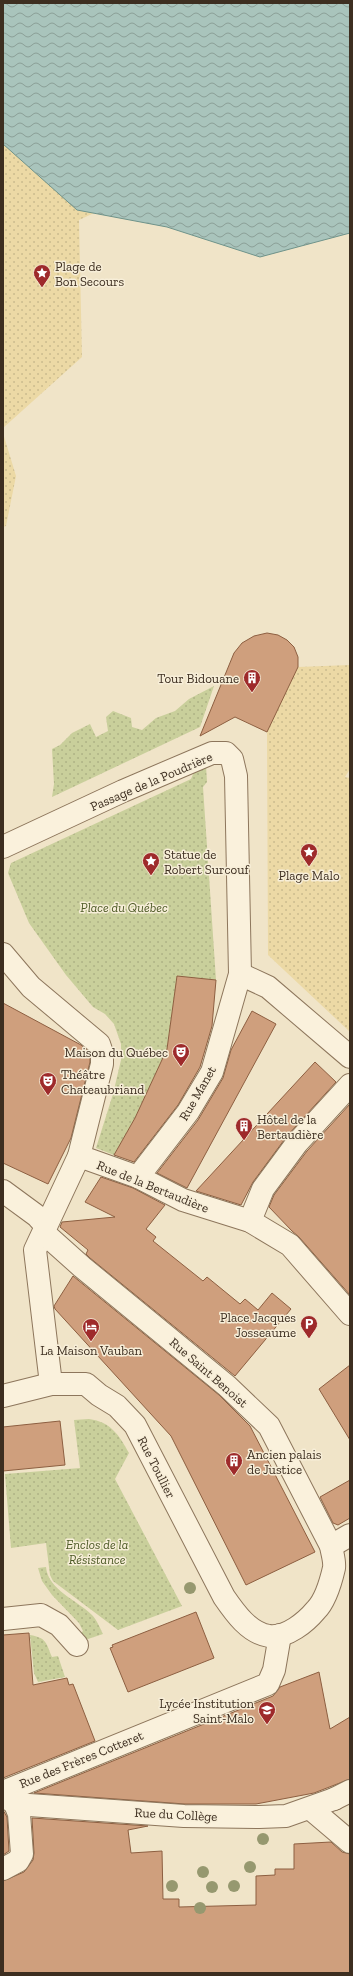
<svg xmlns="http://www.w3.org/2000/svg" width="353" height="1976" font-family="'Zilla Slab',serif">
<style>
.green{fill:url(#green-dots)}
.sand{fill:url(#sand-dots)}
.water{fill:url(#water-waves);stroke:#6f938a}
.building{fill:#cf9f7d;stroke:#8d5f41}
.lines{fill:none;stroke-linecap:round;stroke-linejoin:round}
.pedestrian-casing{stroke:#8d765c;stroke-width:24}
.minor-casing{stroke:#8d765c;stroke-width:24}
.pedestrian{stroke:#faf1dc;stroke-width:22}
.minor{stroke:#faf1dc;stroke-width:22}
.tree{fill:#96986f}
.labels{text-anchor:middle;stroke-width:3;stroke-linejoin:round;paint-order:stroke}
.poi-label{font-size:13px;fill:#3d2e20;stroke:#f7eed8;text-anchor:start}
.street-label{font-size:13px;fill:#3d2e20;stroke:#f7eed8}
.park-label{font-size:13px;font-style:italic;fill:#4d5a26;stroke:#f7eed8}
</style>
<defs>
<pattern id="green-dots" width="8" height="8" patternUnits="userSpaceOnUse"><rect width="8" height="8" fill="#c9cf9b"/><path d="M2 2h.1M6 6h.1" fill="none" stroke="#aeb285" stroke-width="1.8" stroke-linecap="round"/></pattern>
<pattern id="sand-dots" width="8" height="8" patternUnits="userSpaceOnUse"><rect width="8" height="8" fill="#ecd9a5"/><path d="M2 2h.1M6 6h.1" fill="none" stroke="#cbbb8e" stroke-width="1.8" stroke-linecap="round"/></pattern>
<pattern id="water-waves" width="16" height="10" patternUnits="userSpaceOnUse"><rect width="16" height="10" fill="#a9c4bc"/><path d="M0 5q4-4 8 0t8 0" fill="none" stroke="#8ba098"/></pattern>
</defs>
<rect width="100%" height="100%" fill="#f0e4c8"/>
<!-- green -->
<g class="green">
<path d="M214,686L200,727L52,797L54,784L52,749L60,745L72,733L90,724L96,737L108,731L106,717L113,711L131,718L132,727L142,730L156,718L175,711L189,699Z"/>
<path d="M206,766L207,782L203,787L216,980L177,977L167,1049L135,1118L114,1155L96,1148L113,1094L121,1060V1044L114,1024L105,1014L93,1007L66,975L29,923L8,873L11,863L191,779L194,772Z"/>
<path d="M89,1419C111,1422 119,1435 129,1453L115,1479L182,1606L118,1630L53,1581L50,1575L46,1543L11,1548L5,1474L80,1468L74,1420Z"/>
<path d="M46,1567C48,1590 77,1600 92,1615C97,1620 100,1628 103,1634L85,1640L80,1634L83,1631L79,1623L52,1595L42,1581L38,1568Z"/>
<path d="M30,1635C47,1638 46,1643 52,1657L58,1656L65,1677L38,1682L34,1673Z"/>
</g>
<!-- sand -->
<g class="sand">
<path d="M3,3H350V95L79,220L82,357L3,428Z"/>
<path d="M3,433L16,476L6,526L3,527Z"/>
<path d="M350,665V769L345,777L350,778V1032L268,955L267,732L298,667Z"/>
</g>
<!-- water -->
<path class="water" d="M3,3H350V233L260,257L167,227L77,210L3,144Z"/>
<!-- building -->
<g class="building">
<path d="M267,633L278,635L287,640L294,647L298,657V667L267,732L235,717L200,736L234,653L242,643L254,636Z"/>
<path d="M177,976L216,980L212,1026L200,1067L178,1105L134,1162L114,1155L135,1118L167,1049Z"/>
<path d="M3,1003L81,1045L88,1051L90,1055V1062L71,1138L48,1184L3,1163Z"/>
<path d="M252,1011L276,1024L187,1188L157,1173L198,1120L223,1078L231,1050Z"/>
<path d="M315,1062L336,1082L287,1136L253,1182L241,1205L196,1191Z"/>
<path d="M350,1104V1295L299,1237L292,1231L269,1207L274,1195L307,1151Z"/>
<path d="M101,1177L133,1188L165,1205L146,1229L156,1237L153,1241L203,1281L207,1277L240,1304L245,1299L258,1310L272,1293L291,1309L235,1376L90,1258L86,1254L88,1250L60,1227L62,1222L115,1217L85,1202Z"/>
<path d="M73,1276L219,1395L250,1426L315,1552L246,1585L171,1436L55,1309L54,1306Z"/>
<path d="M350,1365V1440L319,1389Z"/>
<path d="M60,1421L65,1465L3,1471V1427Z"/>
<path d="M350,1480V1518L338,1525L333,1523L320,1497Z"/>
<path d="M196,1612L214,1658L128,1692L110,1648L113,1647L112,1645Z"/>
<path d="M29,1633L33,1685L67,1678L69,1685L73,1684L95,1741L3,1778V1635Z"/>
<path d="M319,1672L330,1729L350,1717V1779L314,1793L256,1804H185L34,1793L273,1696L280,1687Z"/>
<path d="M3,1810L7,1817L9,1851L3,1855Z"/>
<path d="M32,1818L148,1826L128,1830L131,1853L162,1851L163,1899H179V1907L256,1905V1876L275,1875V1869H294V1844L331,1842L342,1852L350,1854V1973H3V1881L24,1872L33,1860L34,1853Z"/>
</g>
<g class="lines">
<defs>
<g id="pedestrian">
<path d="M331,1546L350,1535"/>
<path d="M3,1792L268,1684L274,1670L280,1635"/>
<path d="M15,1804L184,1816L259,1817L286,1816L334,1799"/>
<path d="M311,1809L350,1842"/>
<path d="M3,1869L18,1861L22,1854L19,1814L15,1804L5,1796"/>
</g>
<g id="minor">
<path d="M3,847L123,791L212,753H226L232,759L236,776L240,974L212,1072L188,1112L138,1177"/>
<path d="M3,954L31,987L99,1044L102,1053V1064L79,1156L35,1250L51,1384"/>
<path d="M240,974L268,987L350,1057"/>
<path d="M79,1156L138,1177L183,1200L250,1221L290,1245L350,1314"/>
<path d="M3,1191L37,1216L45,1225"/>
<path d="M250,1221L263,1189L297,1143L350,1085"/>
<path d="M3,1396L51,1384H86L99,1395L117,1406L135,1425L224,1597C235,1613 249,1633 269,1636C287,1638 306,1622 316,1610C326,1600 331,1581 334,1568C335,1561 332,1553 331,1546L269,1426L227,1386L82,1267L44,1233"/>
<path d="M3,1619L41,1615L59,1625L77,1645"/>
<path d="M334,1799L350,1791"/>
</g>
</defs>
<!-- pedestrian casing -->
<use href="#pedestrian" class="pedestrian-casing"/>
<!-- minor casing -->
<use href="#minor" class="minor-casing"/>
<!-- pedestrian -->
<use href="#pedestrian" class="pedestrian"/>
<!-- minor -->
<use href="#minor" class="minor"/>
</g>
<!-- trees -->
<g class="tree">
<circle cx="190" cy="1588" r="6"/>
<circle cx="263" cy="1839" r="6"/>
<circle cx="250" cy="1867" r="6"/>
<circle cx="203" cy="1872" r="6"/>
<circle cx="172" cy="1886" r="6"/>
<circle cx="234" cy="1886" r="6"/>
<circle cx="212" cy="1887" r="6"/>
<circle cx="200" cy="1908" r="6"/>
</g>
<!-- icons -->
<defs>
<symbol id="sight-pin" viewBox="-11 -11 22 30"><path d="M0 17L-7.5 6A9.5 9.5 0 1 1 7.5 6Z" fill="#9e2a2b" stroke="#f7eed8"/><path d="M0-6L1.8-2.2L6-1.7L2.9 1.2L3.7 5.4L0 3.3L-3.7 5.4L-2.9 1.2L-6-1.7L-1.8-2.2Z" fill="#fff"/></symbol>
<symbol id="building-pin" viewBox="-11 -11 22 30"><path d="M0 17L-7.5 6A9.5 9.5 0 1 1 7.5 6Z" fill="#9e2a2b" stroke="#f7eed8"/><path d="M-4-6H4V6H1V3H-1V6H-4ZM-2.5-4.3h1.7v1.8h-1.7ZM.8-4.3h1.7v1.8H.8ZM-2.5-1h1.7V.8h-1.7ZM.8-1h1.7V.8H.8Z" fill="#fff"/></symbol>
<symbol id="theatre-pin" viewBox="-11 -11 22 30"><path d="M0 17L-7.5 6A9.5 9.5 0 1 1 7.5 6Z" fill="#9e2a2b" stroke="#f7eed8"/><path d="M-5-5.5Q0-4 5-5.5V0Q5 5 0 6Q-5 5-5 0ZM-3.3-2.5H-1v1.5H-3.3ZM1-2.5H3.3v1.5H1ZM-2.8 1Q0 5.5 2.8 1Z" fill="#fff"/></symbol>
<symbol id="parking-pin" viewBox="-11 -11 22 30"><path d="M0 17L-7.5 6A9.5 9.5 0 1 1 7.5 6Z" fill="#9e2a2b" stroke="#f7eed8"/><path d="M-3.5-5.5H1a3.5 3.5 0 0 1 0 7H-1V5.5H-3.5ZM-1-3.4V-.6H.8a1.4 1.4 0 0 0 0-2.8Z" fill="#fff"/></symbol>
<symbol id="hotel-pin" viewBox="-11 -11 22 30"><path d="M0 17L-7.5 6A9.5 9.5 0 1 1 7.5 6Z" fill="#9e2a2b" stroke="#f7eed8"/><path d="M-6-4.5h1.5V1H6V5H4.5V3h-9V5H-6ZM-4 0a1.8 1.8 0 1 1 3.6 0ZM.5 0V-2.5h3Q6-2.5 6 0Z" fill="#fff"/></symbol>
<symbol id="school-pin" viewBox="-11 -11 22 30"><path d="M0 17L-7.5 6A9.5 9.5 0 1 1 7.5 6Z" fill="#9e2a2b" stroke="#f7eed8"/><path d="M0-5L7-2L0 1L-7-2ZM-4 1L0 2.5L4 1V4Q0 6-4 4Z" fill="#fff"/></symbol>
</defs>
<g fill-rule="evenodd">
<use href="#sight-pin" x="32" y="263" width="20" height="27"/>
<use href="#building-pin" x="242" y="668" width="20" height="27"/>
<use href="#sight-pin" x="299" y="842" width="20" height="27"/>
<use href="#sight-pin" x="141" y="851" width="20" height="27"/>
<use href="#theatre-pin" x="171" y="1042" width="20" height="27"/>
<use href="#theatre-pin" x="38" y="1071" width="20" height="27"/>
<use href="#building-pin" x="234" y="1116" width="20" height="27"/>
<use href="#parking-pin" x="299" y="1314" width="20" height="27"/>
<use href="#hotel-pin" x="81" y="1317" width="20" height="27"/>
<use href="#building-pin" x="224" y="1451" width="20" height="27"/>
<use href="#school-pin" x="257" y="1700" width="20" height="27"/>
</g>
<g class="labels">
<!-- poi labels -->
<g class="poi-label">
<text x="55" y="271">Plage de<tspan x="55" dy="15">Bon Secours</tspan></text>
<text x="239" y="683" text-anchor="end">Tour Bidouane</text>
<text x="164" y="859">Statue de<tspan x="164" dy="15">Robert Surcouf</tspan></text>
<text x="309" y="880" text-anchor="middle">Plage Malo</text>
<text x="168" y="1057" text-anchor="end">Maison du Québec</text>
<text x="61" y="1079">Théâtre<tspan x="61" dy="15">Chateaubriand</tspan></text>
<text x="257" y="1124">Hôtel de la<tspan x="257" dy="15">Bertaudière</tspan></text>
<text x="296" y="1322" text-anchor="end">Place Jacques<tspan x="296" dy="15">Josseaume</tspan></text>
<text x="91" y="1355" text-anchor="middle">La Maison Vauban</text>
<text x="247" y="1459">Ancien palais<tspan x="247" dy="15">de Justice</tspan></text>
<text x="254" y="1708" text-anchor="end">Lycée Institution<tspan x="254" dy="15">Saint-Malo</tspan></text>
</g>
<!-- street labels -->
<g class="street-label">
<text transform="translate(151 781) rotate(-23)" y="5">Passage de la Poudrière</text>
<text transform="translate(197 1093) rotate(-60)" y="5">Rue Manet</text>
<text transform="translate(153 1186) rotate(22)" y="5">Rue de la Bertaudière</text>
<text transform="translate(209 1372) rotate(41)" y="5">Rue Saint Benoist</text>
<text transform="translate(157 1467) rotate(63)" y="5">Rue Toullier</text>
<text transform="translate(81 1759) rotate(-22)" y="5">Rue des Frères Cotteret</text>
<text transform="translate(176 1814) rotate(3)" y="5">Rue du Collège</text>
</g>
<!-- park labels -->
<g class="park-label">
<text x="124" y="912">Place du Québec</text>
<text x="97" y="1549">Enclos de la<tspan x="97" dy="15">Résistance</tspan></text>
</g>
</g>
<!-- border -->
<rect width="353" height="1976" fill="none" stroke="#3d2e20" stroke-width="8"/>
</svg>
